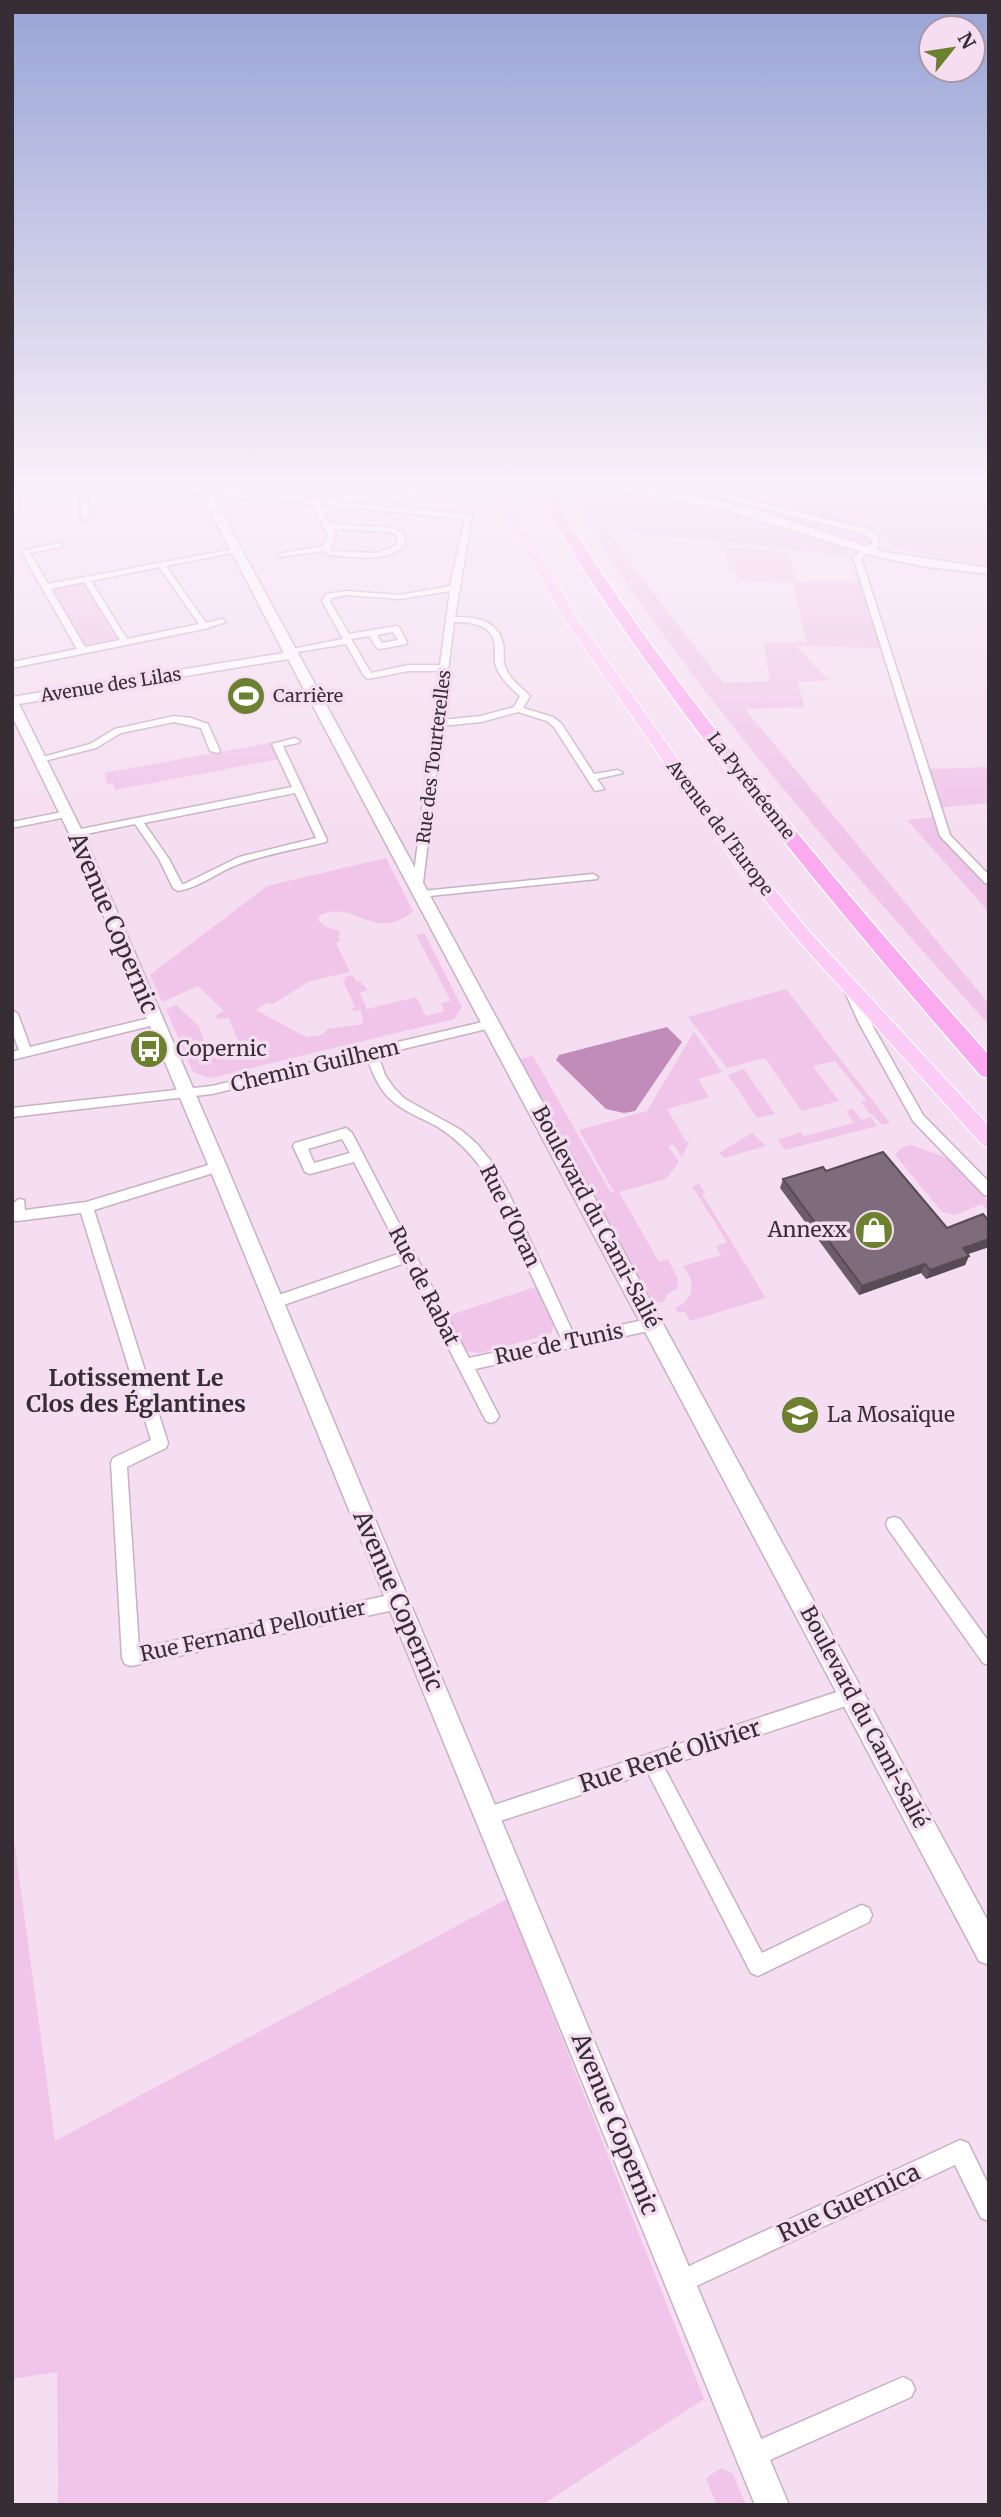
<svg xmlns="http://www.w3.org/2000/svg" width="1001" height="2517" font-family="Merriweather,serif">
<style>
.green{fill:#f0c5e9}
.water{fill:#c18cba}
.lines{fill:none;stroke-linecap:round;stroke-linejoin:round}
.street-casing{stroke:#c7b1c3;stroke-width:3}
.secondary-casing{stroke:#c7b1c3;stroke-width:3}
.primary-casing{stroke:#fff;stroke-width:2}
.highway-casing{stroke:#fff;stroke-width:3}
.street{fill:#fff;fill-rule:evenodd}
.secondary{fill:#fff;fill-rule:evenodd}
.primary{fill:#fdccf6;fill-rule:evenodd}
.highway{fill:#fbaaf0;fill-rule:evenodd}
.secondary-bridge-casing{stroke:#c7b1c3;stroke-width:13;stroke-linecap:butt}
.secondary-bridge{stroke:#fff;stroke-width:11}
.wall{fill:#6c5c6a}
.shaded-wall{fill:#584b56}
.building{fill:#7e6b7b;stroke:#584b56;stroke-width:2}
.labels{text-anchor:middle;stroke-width:7;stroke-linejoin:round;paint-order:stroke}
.far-street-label{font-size:18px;fill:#362d35;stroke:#f5def1}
.far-poi-label{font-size:18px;fill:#362d35;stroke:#f5def1;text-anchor:start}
.poi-label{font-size:21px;fill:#362d35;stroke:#f5def1;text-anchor:start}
.street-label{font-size:21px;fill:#362d35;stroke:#f5def1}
.neighbourhood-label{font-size:23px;font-weight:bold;fill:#362d35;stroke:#f5def1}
.near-street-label{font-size:24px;fill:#362d35;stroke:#f5def1}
</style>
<rect width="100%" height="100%" fill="#f5def1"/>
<!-- green -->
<g class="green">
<path d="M597,483H653L677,486L862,532L872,539V543L860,545C770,517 692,491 597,483Z"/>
<path d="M682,483H989V566L893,548L882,535L872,530Z"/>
<path d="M564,487L603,489L714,505L824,539L849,550L848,554L842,555L610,530L622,553L723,683L770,681L764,643L806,642L793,582L741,580L727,561L725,547L788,552L796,581L859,582L881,648L796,646L828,680L797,682L805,707L745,709L989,1004V1025C836,855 684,682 564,487Z"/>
<path d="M87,581L124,640L81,648L47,588Z"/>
<path d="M248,681L261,709L244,712L230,684Z"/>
<path d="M275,742L284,758L115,790L113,783L107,784L105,773Z"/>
<path d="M989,767V803L938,808L927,769Z"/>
<path d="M933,817L939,836L989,885V912L907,820Z"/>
<path d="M386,858L413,911C374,944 357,899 320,915L318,920L326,927L338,930L341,935L338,936L340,941L336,943L350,972L310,981L273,1004L266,1003L256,1010L306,1037L322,1035L328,1029L363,1024L361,1010L354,1011L352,1008L355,1007L343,981L346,980L344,977L353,975L357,982L360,981L368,990L360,993L367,1009L416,997L426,1016L444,1011L441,1003L451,1001L416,935L424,933L462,1007L454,1019L210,1078L193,1072L166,1009L176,1005L199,1026L210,1059L242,1051L229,1018L219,1019L215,1016L224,1011L198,986L162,1002L150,975L267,886Z"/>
<path d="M786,989L890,1123L882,1125L872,1114H870L861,1102L866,1100L835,1061L813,1066L839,1101L802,1111L765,1058L727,1068L688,1017Z"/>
<path d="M694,1032L722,1072L698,1079L709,1097L667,1109L686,1142L689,1141L682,1157L674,1145L668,1146L679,1162L666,1179L619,1192L659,1262L668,1259L678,1279L677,1289L667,1294L664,1301L655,1304L649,1293L643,1295L516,1060L533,1056L611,1193L614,1192L579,1130L647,1111Z"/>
<path d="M744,1069L775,1114L757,1118L728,1075Z"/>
<path d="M853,1109L861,1120L871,1117L877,1126L785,1150L778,1140L801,1132L804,1136L854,1123L846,1111Z"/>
<path d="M752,1133L766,1146L724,1158L719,1153Z"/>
<path d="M911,1145L947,1158L989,1202V1211L982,1204L955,1215L942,1212L895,1155L901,1148Z"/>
<path d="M699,1184L705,1193L702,1194L766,1298L690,1321L685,1312L678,1313L675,1308C695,1300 696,1282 683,1266L721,1255L716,1246L727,1242L692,1186Z"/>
<path d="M538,1286L555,1322L551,1334L480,1353L465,1351L447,1316Z"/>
<path d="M12,1826L55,2141L507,1899L704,2399L542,2505H58L57,2372L12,2379Z"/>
<path d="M721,2468L733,2474L746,2505H717L706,2478Z"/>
</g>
<!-- water -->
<path class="water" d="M667,1027L682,1042L635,1111L624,1113L606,1109L556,1060L559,1055Z"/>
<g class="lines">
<defs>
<g id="street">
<path d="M12,483H20L17,492L19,510L12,516Z"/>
<path d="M92,483H100L88,496L89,518L85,520L81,518L80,495Z"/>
<path d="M665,483H678L867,529L878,536L879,546L861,558L950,835L989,875V884L985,883L940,836L853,557L872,543L871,539L861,533Z"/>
<path d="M314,499L318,501L329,524L391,528L405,534V546C384,563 355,557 330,555L324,551L279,557V553H282L323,546L328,535L312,505L310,501ZM332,529L390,532L397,535V545L376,553L332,551L330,548L336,535Z"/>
<path d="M327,499L334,502L472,515L455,617C476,617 498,620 503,644C505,652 502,659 505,666C509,679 521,687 530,696L523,708L553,717L561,723L594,774L618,770L623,773L597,779L604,789L595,791L554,727L547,721L518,712L481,722L442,726L422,891L593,874L598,877L597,879L420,897L416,896L412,890L439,671H408L368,679L364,676L346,644L291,653L287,650L343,639L322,601L326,594L346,591L400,595L450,586L465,519L332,506L323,501ZM450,591L440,665H408L371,673L351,639L369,636L377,648L380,649L406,644L407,642L399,627L396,626L349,634L330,601L332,598L346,595L400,599ZM454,622C473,622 495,625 495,649C495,655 494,660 496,666C500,678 511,688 520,696L514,707L481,716L442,720ZM393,632L398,640L382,643L377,635Z"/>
<path d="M59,543L63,545L62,547L30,553L48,584L239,548L240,550L236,552L166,566L206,623L222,619L226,622L204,629L12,668V662L77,649L21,551ZM159,567L199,624L127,639L91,581ZM84,582L120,640L85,647L51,589Z"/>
<path d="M174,716L191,718L208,724L220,751L218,753L210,751L201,728L174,722L121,733L96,748L40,762L35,759L90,744L115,729Z"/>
<path d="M295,738L300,741L298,743L283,746L327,840L326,842C297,849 267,854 239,864C217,872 201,887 178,891L173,888L159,859L135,824L76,836L71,833L76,830L292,787L272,744ZM295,793L316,838L239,857L184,884H182L169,859L144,823Z"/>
<path d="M67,811L71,812V816L12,828V822Z"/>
<path d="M850,986L856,990L871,1023L923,1115L989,1182V1196L984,1195L913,1121L859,1023L844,990Z"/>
<path d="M12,1010L18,1014L30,1047L154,1017L160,1021L154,1025L12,1060V1052L19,1050L12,1032Z"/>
<path d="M491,1020L497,1024L495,1027L378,1055L385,1075L394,1088L405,1099L461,1130L477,1144L491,1161L509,1194L574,1335L653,1318L658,1320L660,1324L658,1328L653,1330L475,1369L499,1416L496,1421L491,1423L486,1421L405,1263L272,1309L267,1307L265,1303L267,1299L401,1253L354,1162L310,1174L305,1172L293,1146L295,1143L346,1128L352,1133L469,1358L561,1338L481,1168C469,1151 455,1138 438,1127C420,1117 401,1111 387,1096C377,1085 372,1071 367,1058L212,1094L12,1117V1108L212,1086ZM342,1139L350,1153L314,1163L308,1149Z"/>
<path d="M218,1162L225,1167L223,1170L94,1210L168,1443L166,1448L127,1467L139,1648L399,1593L405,1595L407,1601L405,1607L399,1609L131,1666L125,1664L122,1658L111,1463L113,1458L151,1440L81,1213L17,1221L12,1220V1204L19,1199L24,1200L25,1210L86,1202Z"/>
<path d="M894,1517L900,1519L989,1642V1665L983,1663L888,1529L886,1524L888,1519Z"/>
<path d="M852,1687L858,1690L861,1696L858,1702L664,1767L762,1953L855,1908L862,1905L869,1908L872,1915L869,1922L758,1976L751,1973L648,1773L488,1825L481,1823L479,1816L481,1809L488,1807Z"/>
<path d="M960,2140L968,2143L989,2186V2221L981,2218L955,2165L688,2290L680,2293L672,2290L669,2282L672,2274Z"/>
<path d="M903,2377L911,2381L915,2389L911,2397L752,2468L743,2465L740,2456L743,2447Z"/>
</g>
<g id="secondary">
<path d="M95,483H139L201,488V483H211V489L314,498L382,494L477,483L484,486L479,489L382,500L314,504L212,495L989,1923V1965L979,1961L288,659L19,704L83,833L227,1167L789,2505H755L209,1167L69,833L12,716V697L284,653L202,495L100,486Z"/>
<path d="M581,483L657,491L716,500L773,515L884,552L989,568V574L928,567L879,557L716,507L657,497L578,489L573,486Z"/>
</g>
<path id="primary" d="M488,483H500L576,616L747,856L809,931L989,1126V1148L982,1145L797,939L735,864L562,616Z"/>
<path id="highway" d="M532,483H546C597,573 658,656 721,737C806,847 896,952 989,1055V1078L981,1076C886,967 794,857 707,743C644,660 583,575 532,483Z"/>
</defs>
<!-- street casing -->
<use href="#street" class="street-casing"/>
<!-- secondary casing -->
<use href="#secondary" class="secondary-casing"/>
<!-- primary casing -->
<use href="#primary" class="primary-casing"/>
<!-- highway casing -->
<use href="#highway" class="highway-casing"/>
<!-- street -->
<use href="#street" class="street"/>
<!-- secondary -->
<use href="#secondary" class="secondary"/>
<!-- primary -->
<use href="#primary" class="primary"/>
<!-- highway -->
<use href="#highway" class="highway"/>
<defs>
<path id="secondary-bridge" d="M479,486H578"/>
</defs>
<!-- secondary-bridge casing -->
<use href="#secondary-bridge" class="secondary-bridge-casing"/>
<!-- secondary-bridge -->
<use href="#secondary-bridge" class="secondary-bridge"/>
</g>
<!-- wall -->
<path class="wall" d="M826,1171L947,1228L989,1247L968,1254L969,1256L965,1265L926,1279L921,1273L859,1295L780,1188L783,1179Z"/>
<!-- shaded-wall -->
<g class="shaded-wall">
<path d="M989,1239V1247L959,1257L963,1248Z"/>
<path d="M969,1256L965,1265L926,1279L930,1270Z"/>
<path d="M925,1264L921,1273L859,1295L862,1286Z"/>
</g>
<!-- building -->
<path class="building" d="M883,1152L947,1228L983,1214L989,1221V1239L963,1248L969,1256L930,1270L925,1264L862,1286L783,1179L823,1167L826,1171Z"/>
<!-- sky -->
<linearGradient id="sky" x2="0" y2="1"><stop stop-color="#98a4d6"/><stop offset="0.58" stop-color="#faf0f9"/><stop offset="1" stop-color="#faf0f9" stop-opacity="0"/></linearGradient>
<rect width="1001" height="836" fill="url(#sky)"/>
<!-- icons -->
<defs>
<symbol id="stadium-disc" viewBox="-11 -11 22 22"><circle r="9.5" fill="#6d8030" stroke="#f5def1"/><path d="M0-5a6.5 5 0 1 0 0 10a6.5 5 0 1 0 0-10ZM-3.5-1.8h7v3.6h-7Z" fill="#fff"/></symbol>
<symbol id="bus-disc" viewBox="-11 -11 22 22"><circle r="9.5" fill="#6d8030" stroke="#f5def1"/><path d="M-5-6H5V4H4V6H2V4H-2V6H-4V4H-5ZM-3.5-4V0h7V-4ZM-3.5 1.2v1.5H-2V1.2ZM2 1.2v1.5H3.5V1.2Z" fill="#fff"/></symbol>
<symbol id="shop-disc" viewBox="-11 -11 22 22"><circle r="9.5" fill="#6d8030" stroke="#f5def1"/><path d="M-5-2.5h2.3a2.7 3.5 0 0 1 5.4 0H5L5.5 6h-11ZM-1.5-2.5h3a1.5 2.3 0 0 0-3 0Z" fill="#fff"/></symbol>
<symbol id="school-disc" viewBox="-11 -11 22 22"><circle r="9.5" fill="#6d8030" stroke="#f5def1"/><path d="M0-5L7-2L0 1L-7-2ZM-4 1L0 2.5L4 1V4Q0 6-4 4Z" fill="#fff"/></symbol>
</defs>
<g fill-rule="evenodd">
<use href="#stadium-disc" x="224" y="674" width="44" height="44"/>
<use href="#bus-disc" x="127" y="1027" width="44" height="44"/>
<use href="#shop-disc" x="852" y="1208" width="44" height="44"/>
<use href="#school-disc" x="778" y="1393" width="44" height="44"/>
</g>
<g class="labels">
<!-- far-street labels -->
<g class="far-street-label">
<text transform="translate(111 685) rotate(-9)" y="6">Avenue des Lilas</text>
<text transform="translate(434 757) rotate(-83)" y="6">Rue des Tourterelles</text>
<text transform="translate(751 786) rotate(52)" y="6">La Pyrénéenne</text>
<text transform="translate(720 828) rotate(53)" y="6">Avenue de l'Europe</text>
</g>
<!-- far-poi labels -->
<g class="far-poi-label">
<text x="273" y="702">Carrière</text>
</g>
<!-- poi labels -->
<g class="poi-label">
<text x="176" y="1056">Copernic</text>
<text x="847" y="1237" text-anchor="end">Annexx</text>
<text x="827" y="1422">La Mosaïque</text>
</g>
<!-- street labels -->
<g class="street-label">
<text transform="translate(315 1066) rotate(-13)" y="7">Chemin Guilhem</text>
<text transform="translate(510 1216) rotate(64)" y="7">Rue d'Oran</text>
<text transform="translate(596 1217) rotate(62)" y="7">Boulevard du Cami-Salié</text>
<text transform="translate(424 1286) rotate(63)" y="7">Rue de Rabat</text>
<text transform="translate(559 1344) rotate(-12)" y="7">Rue de Tunis</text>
<text transform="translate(253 1631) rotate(-12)" y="7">Rue Fernand Pelloutier</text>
<text transform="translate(864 1717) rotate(62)" y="7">Boulevard du Cami-Salié</text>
</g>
<!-- neighbourhood labels -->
<g class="neighbourhood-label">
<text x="136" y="1386">Lotissement Le<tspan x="136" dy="26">Clos des Églantines</tspan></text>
</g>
<!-- near-street labels -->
<g class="near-street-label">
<text transform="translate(113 923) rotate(67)" y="8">Avenue Copernic</text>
<text transform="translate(398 1601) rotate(67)" y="8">Avenue Copernic</text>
<text transform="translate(670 1756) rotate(-18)" y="8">Rue René Olivier</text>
<text transform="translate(615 2124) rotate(68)" y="8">Avenue Copernic</text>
<text transform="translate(849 2203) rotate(-25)" y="8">Rue Guernica</text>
</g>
</g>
<!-- border -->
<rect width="1001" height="2517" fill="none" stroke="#362d35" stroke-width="28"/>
<!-- north arrow -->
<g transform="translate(952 49) rotate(60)"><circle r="33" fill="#f5def1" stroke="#a997a6" stroke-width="2"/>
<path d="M0-5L12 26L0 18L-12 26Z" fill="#6d8030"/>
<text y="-10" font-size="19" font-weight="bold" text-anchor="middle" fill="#362d35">N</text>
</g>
</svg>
